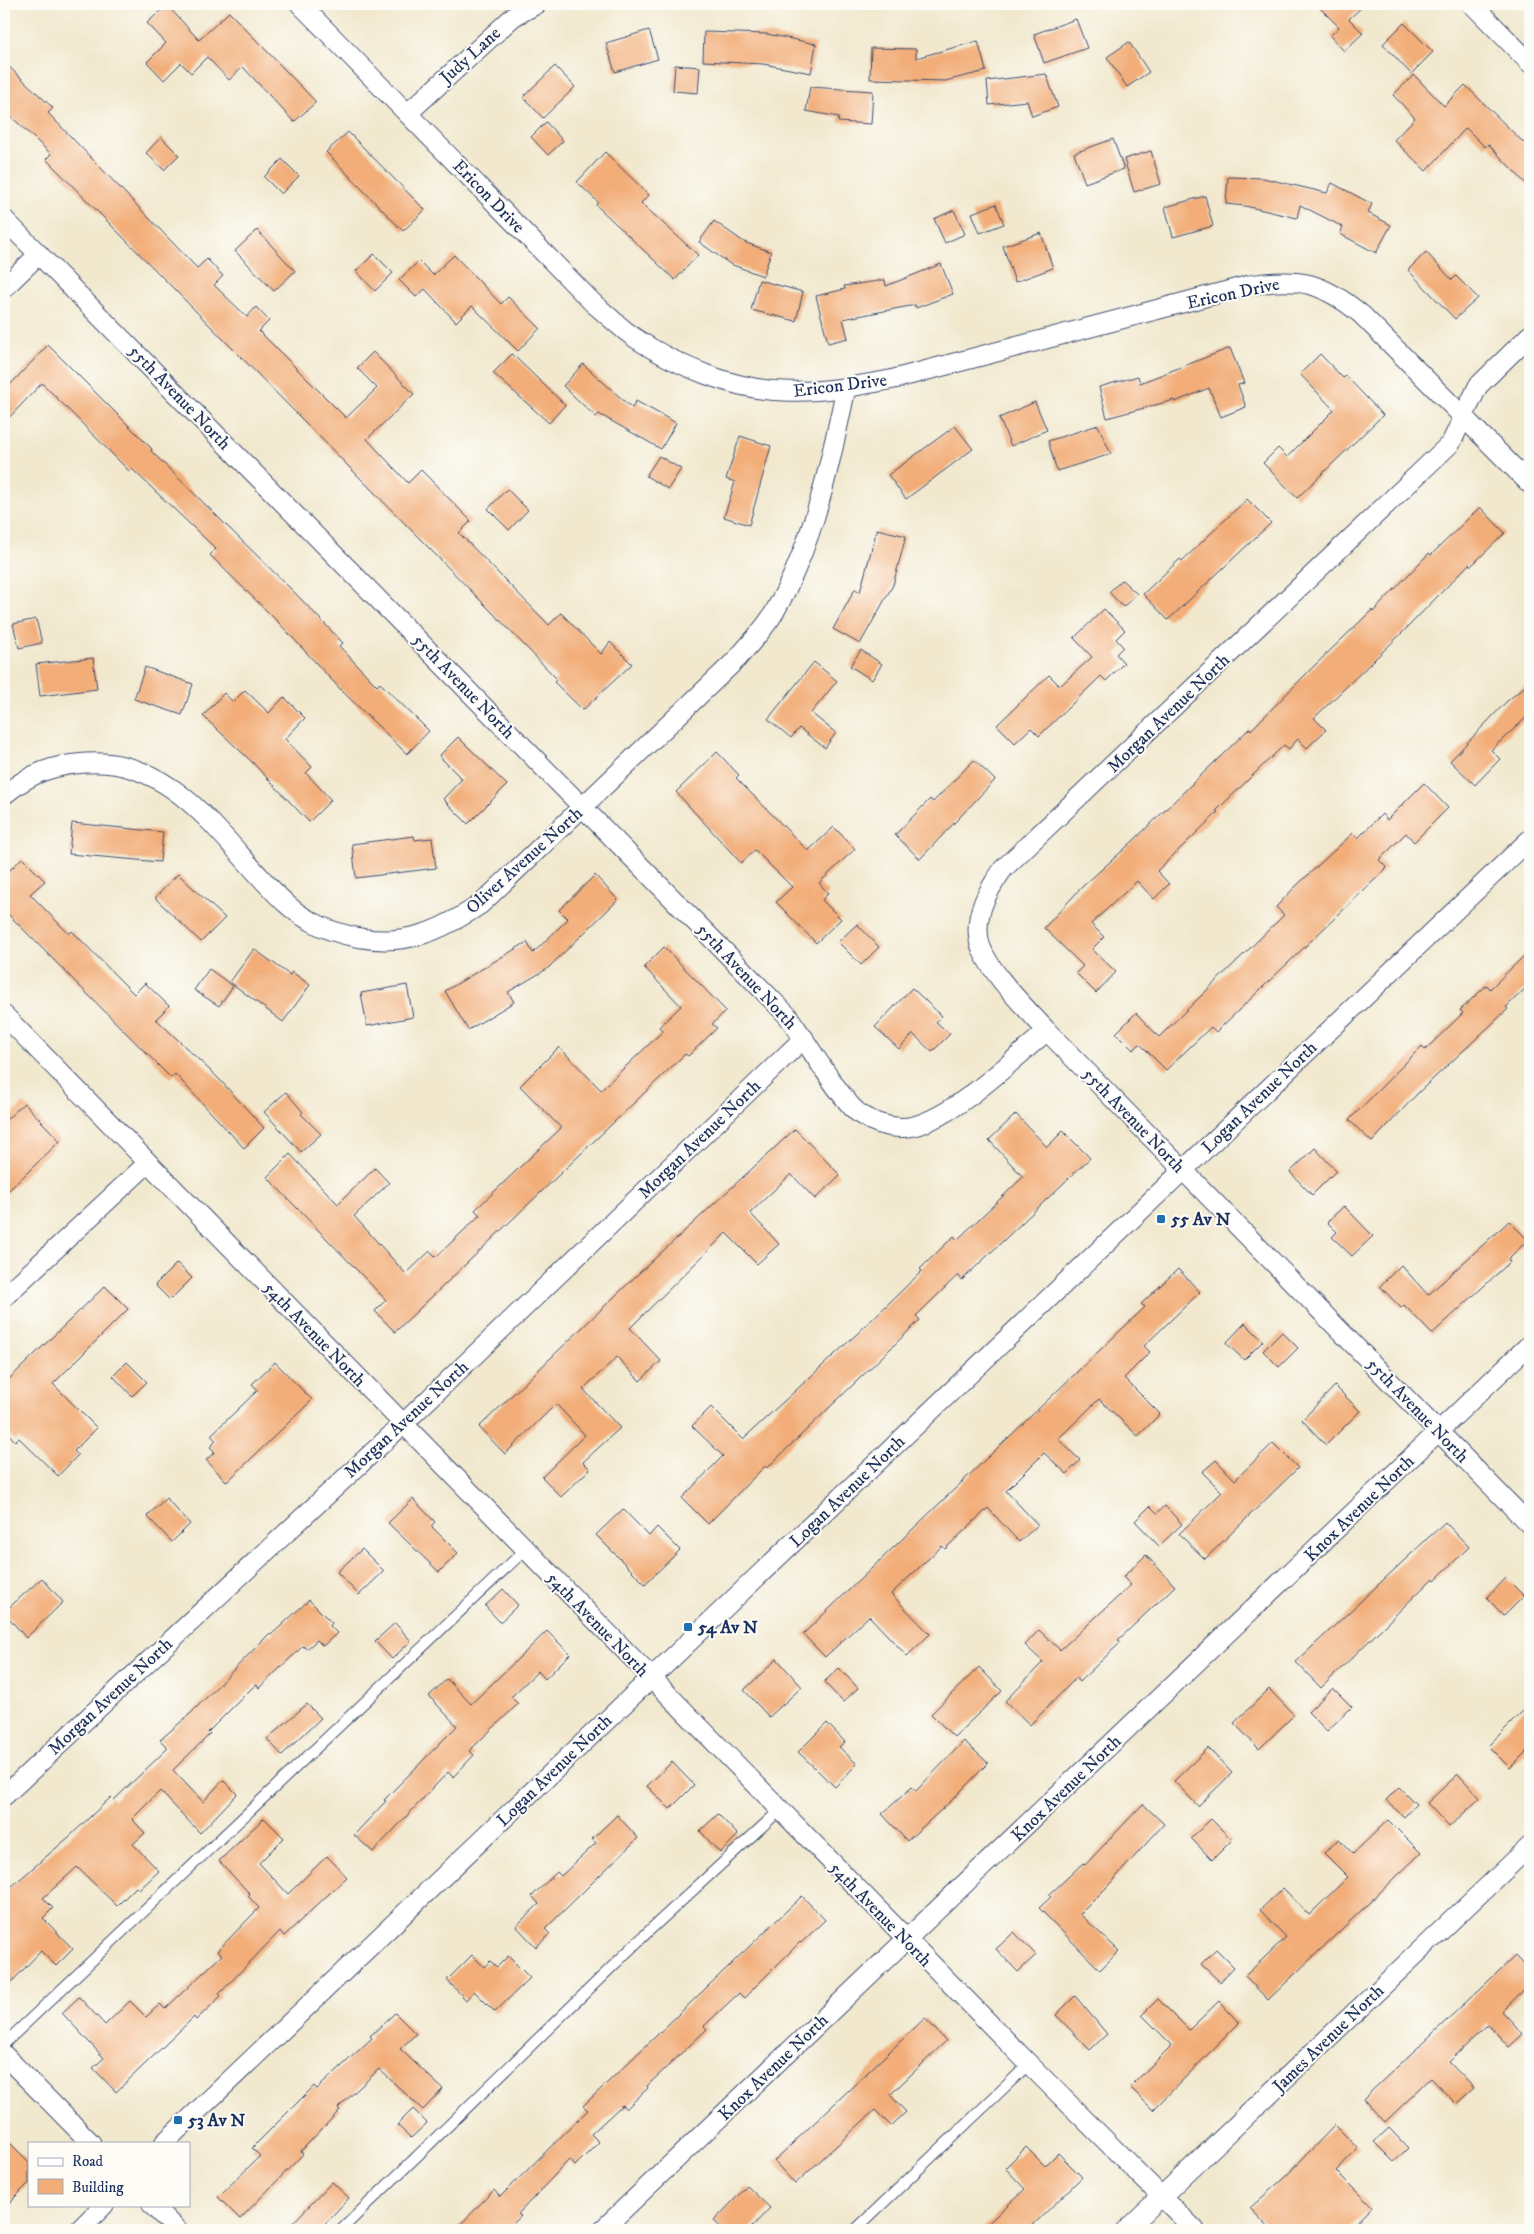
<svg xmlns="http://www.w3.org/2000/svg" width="1534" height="2234" font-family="'IM FELL DW Pica',serif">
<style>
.building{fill:#f2ad78}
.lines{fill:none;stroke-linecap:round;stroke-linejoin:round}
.lane-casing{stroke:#3b4b6f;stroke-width:12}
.street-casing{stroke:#3b4b6f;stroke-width:21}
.lane{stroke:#fff;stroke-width:10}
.street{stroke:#fff;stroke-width:19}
.poi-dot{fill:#1f6fb2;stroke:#fdfcf7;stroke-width:2}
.labels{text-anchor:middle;stroke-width:4;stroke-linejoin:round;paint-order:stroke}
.street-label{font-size:18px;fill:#1b2f5e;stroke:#fdfcf7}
.poi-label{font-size:18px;font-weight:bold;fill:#1b2f5e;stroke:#fdfcf7;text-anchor:start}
</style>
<rect width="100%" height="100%" fill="#fdfcf7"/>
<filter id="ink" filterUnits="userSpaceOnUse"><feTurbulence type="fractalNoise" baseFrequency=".02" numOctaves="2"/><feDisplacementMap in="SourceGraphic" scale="10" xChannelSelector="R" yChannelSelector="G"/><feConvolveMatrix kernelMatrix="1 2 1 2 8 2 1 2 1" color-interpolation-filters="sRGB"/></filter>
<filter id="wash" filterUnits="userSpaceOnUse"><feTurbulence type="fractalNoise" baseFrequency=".0096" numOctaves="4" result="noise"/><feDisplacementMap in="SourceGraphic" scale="20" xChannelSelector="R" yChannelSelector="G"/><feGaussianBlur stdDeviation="1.12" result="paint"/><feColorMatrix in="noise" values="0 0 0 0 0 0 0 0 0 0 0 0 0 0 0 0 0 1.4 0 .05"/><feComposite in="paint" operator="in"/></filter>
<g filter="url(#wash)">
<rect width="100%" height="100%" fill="#f1e8ce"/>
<g id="blocks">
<!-- building -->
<g class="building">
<path d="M1316,4H1365L1349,19L1363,33L1344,51L1330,36L1339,27Z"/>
<path d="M167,5L199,40L229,12L316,102L294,122L243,67L229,80L207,57L191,73L181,63L164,80L147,62L166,43L147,23Z"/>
<path d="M1076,19L1087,48L1044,63L1034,34Z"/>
<path d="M1404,23L1433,52L1411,74L1383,44Z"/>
<path d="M649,30L658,59L615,72L606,43Z"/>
<path d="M704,32L767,34L816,44L811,73L763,64L703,61Z"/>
<path d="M978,41L986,71L945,81L870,79L871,48L916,49V58Z"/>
<path d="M1129,42L1149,72L1127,87L1107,57Z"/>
<path d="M4,62L53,108L48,113L197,268L207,259L223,276L214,285L247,317L256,307L269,321L259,331L346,418L377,388L357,368L373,352L414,394L367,439L408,483L421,470L471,521L459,533L549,625L561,613L601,654L610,642L632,664L583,710L554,682L557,679L489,609L46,159L51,154L4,110Z"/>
<path d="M675,65L700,67L698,93L673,91Z"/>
<path d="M555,66L575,87L543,118L523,97Z"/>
<path d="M1046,74L1058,107L1032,116L1027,101L989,105L987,81Z"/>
<path d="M1414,75L1444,106L1465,85L1530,149V188L1488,144L1485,147L1466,128L1426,171L1394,140L1415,118L1393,95Z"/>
<path d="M810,87L873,91L871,124L838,122L839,117L806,111Z"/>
<path d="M546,122L563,141L548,155L531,137Z"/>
<path d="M348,132L425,210L403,231L326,152Z"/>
<path d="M161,137L179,155L164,170L146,153Z"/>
<path d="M1113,139L1124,169L1085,183L1074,153Z"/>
<path d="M1151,151L1161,184L1134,192L1124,159Z"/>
<path d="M605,152L649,195L641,203L698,255L675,280L596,205L598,202L577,182Z"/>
<path d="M282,159L299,176L281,194L264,177Z"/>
<path d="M1228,177L1263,178L1327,193L1332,183L1372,204L1368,213L1391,225L1376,253L1340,234L1343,227L1300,205L1297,218L1245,206L1226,204Z"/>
<path d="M1205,196L1213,226L1173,237L1165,207Z"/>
<path d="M996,204L1004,224L980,233L972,213Z"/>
<path d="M954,210L965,234L945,243L934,219Z"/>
<path d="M714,221L744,242L771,252L763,276L730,264L699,242Z"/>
<path d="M257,230L295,271L274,291L235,251Z"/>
<path d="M1041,233L1053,268L1015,282L1003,246Z"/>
<path d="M1426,252L1452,280L1456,276L1478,298L1455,319L1408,270Z"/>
<path d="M374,254L393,273L375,291L356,271Z"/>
<path d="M454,255L501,304L508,297L540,328L518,351L472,306L456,322L425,289L416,297L399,280L419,261L433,275Z"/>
<path d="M941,264L953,294L916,308L915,305L843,319L848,338L828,343L816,296L845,289L844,286L885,280L886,286Z"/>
<path d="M759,280L803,292L796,321L751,310Z"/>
<path d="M48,345L152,449L151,451L297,595L343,643L339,646L377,686L380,683L429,731L407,754L341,690L280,624L210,555L216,549L132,469L129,471L42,383L4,423V391Z"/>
<path d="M1230,348L1244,383L1238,385L1246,407L1221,417L1209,388L1175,402L1174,400L1107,418L1099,387L1138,376L1140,383Z"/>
<path d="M512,354L565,405L549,423L493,373Z"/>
<path d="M1320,354L1343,378L1346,376L1383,415L1297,498L1263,463L1278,448L1287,457L1334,410L1300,374Z"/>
<path d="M583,364L632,408L636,401L676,423L661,449L599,414L596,417L563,386Z"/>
<path d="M1035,402L1047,430L1011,446L999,418Z"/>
<path d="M1098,425L1111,454L1057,471L1048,441Z"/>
<path d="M955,426L973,449L906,499L888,475Z"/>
<path d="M740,436L771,446L749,525L724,517L735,482L726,479Z"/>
<path d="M659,456L681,469L668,489L646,476Z"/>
<path d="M507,489L528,510L509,530L488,509Z"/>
<path d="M1247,499L1271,523L1168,620L1143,594L1180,559L1182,561Z"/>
<path d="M1480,507L1505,533L1471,566L1469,564L1404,631L1314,718L1326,730L1307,748L1298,739L1289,749L1284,745L1216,811L1218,812L1157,871L1169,884L1154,899L1137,881L1091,924L1104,937L1092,949L1116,972L1096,993L1076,973L1083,966L1044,928L1082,887L1131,843L1250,728L1251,730L1311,669L1372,610L1373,612L1429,553L1431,555Z"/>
<path d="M877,529L906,536L893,585L860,644L833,629L855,589L860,592Z"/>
<path d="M1122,580L1137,594L1123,607L1109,592Z"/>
<path d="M1104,609L1125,630L1116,639L1123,647L1116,654L1124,663L1106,681L1101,676L1039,736L1031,728L1015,743L997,725L1049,675L1060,686L1092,657L1074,638Z"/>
<path d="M36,619L42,643L19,648L13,624Z"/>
<path d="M861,650L882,664L872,680L850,666Z"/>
<path d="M93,658L97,689L40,696L36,664Z"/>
<path d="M814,662L837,681L811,713L836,733L825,748L799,728L791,738L768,719Z"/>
<path d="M145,667L193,684L182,715L134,699Z"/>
<path d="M1530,682V714L1491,750L1500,759L1475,785L1450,761L1506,702Z"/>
<path d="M245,690L269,713L284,697L305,718L285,739L312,767L306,773L331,800L309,822L252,762L203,716L224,693L233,702Z"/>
<path d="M458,737L507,785L468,824L443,799L462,779L439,756Z"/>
<path d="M717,752L739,775L736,778L808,851L834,827L855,849L819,883L828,893L822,900L841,919L816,943L776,902L792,887L755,850L741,863L676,792Z"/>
<path d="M974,760L995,780L920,859L895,835L930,799L933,802Z"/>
<path d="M1424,783L1448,808L1414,842L1406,833L1379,860L1387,868L1216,1032L1211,1027L1166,1070L1140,1044L1133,1050L1116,1033L1136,1013L1159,1037L1284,915L1276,907L1294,888L1353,833L1358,838L1382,814L1387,820Z"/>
<path d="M72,823L163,832L160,862L69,854Z"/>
<path d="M414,836L415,840L432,838L436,868L356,878L352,844Z"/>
<path d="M22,858L45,881L30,894L69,934L72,931L134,994L145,983L169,1006L156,1019L219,1079L264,1128L244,1148L175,1074L171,1078L4,910V876Z"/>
<path d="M178,874L225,918L201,942L155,898Z"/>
<path d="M595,875L618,900L547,969L508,992L514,1002L468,1030L445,991L527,942L533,953L568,919L559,910Z"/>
<path d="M857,924L879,947L861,965L838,942Z"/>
<path d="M664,947L726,1011L712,1024L717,1028L688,1056L685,1054L395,1332L375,1311L386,1300L267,1177L290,1154L338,1204L375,1168L389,1183L354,1216L406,1274L430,1251L436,1257L480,1215L475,1210L561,1128L520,1086L559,1047L601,1090L663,1031L659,1027L681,1006L644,967Z"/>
<path d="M254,949L290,975L292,972L310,985L283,1022L230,982Z"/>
<path d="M1530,950V984L1506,1007L1508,1009L1419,1092L1372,1142L1349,1120L1422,1046L1425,1050L1463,1013L1460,1010L1487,985L1490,989Z"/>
<path d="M209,969L233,986L219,1006L194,990Z"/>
<path d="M407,985L413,1017L367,1026L361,993Z"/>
<path d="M912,988L942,1016L936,1022L950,1034L932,1052L913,1034L899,1049L875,1027Z"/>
<path d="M286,1092L303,1112L301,1114L321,1134L301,1152L264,1112Z"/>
<path d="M24,1103L60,1141L4,1195V1122Z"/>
<path d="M1016,1114L1047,1147L1063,1131L1090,1158L962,1280L958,1275L916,1316L920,1320L767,1468L765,1466L708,1524L682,1498L723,1456L692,1426L711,1407L743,1439L860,1331L922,1271L920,1269L954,1236L957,1240L1023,1177L989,1140Z"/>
<path d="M795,1129L840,1175L815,1199L791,1174L750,1213L779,1244L757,1264L726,1233L630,1328L661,1361L640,1381L617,1357L583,1389L620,1428L583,1462L590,1469L561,1497L542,1477L585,1435L556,1404L505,1454L479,1427L637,1275Z"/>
<path d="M1315,1148L1336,1171L1312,1195L1290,1172Z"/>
<path d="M1344,1206L1373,1236L1352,1256L1332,1237L1337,1232L1327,1222Z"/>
<path d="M1509,1221L1528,1240L1508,1259L1510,1262L1432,1334L1404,1305L1401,1308L1380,1286L1401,1265L1428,1295Z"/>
<path d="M177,1263L192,1278L170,1300L155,1285Z"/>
<path d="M1178,1269L1200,1292L1144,1346L1150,1352L1124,1378L1160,1414L1138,1436L1099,1399L1058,1439L1080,1460L1067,1474L1044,1453L1006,1491L1038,1525L1019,1542L988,1508L945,1549L942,1546L891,1594L930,1634L907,1656L869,1616L825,1657L803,1634L1145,1307L1141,1304Z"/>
<path d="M105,1286L128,1309L53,1384L97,1428L74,1451L78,1455L58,1476L19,1438L15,1441L4,1429V1384Z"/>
<path d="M1245,1323L1263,1341L1244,1360L1226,1343Z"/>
<path d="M1282,1332L1298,1348L1279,1367L1263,1351Z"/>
<path d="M127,1362L147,1382L132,1396L113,1376Z"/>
<path d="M275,1362L312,1400L227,1482L206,1460L215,1452L210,1447L216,1441L211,1435L258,1390L252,1384Z"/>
<path d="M1335,1386L1360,1411L1326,1445L1302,1420Z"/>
<path d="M1273,1443L1298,1468L1205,1559L1179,1534L1222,1492L1202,1472L1216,1460L1235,1480Z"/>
<path d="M166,1498L190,1524L172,1542L147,1516Z"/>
<path d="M413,1499L435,1522L431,1526L458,1553L439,1572L388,1523Z"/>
<path d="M1150,1506L1157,1513L1165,1506L1182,1524L1159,1546L1135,1521Z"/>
<path d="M623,1509L649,1536L657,1527L680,1550L645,1584L596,1535Z"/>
<path d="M1445,1522L1469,1547L1435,1580L1433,1578L1321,1688L1296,1662Z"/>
<path d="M362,1549L384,1571L359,1595L337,1572Z"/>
<path d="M1146,1555L1175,1586L1118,1640L1121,1642L1079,1682L1076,1678L1030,1725L1005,1701L1043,1662L1025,1645L1039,1630L1060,1650L1131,1585L1123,1577Z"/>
<path d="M42,1578L63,1602L26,1638L4,1612Z"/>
<path d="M1506,1578L1524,1596L1504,1616L1487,1598Z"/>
<path d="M503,1589L518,1605L500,1622L485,1606Z"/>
<path d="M309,1600L332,1623L330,1626L337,1633L323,1646L317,1640L307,1649L303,1646L259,1688L256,1684L208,1732L210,1734L173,1770L203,1802L223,1780L237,1794L200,1833L160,1791L132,1819L145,1833L133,1844L159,1871L139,1890L136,1887L117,1906L77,1867L43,1898L53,1908L43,1918L73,1949L56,1966L41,1951L4,1990V1893L70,1836L111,1797L114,1800L168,1748L160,1740L190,1714L269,1634L271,1635Z"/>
<path d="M395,1623L411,1641L392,1659L375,1641Z"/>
<path d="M547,1631L570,1654L545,1679L538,1671L511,1697L518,1704L469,1751L474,1755L453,1777L448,1772L373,1852L354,1835L386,1801L384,1800L457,1726L429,1696L447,1679L471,1704Z"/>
<path d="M777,1659L802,1687L769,1717L744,1690Z"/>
<path d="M979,1667L1002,1691L954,1737L931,1714Z"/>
<path d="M839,1668L858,1688L843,1702L824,1682Z"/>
<path d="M1333,1688L1352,1707L1327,1731L1308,1712Z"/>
<path d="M1269,1689L1294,1715L1259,1749L1234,1723Z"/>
<path d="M307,1704L321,1718L282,1755L267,1739Z"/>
<path d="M1530,1704V1748L1510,1768L1488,1746Z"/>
<path d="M827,1723L845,1742L839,1747L857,1764L835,1787L798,1752Z"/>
<path d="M964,1741L988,1763L952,1800L907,1841L882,1814L912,1787L916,1791Z"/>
<path d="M1208,1748L1232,1773L1198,1806L1174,1781Z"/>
<path d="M672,1762L694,1785L670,1809L647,1786Z"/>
<path d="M1458,1774L1480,1798L1449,1827L1427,1803Z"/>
<path d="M1399,1787L1416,1804L1404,1817L1386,1800Z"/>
<path d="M1143,1804L1164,1824L1106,1888L1080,1914L1119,1951L1100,1970L1039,1908L1051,1897L1049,1895L1083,1863L1085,1865Z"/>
<path d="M718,1814L738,1835L720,1853L700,1831Z"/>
<path d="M617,1815L638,1838L545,1929L550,1934L536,1947L516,1926L539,1904L532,1896L557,1872L561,1876L596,1843L592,1839Z"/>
<path d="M264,1818L284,1838L259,1863L288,1894L327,1856L347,1877L284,1936L280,1931L219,1994L221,1996L196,2020L194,2017L116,2092L93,2068L104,2058L62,2013L79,1997L105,2025L130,2001L146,2017L160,2004L165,2009L222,1955L217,1951L259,1908L248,1896L250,1894L219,1861Z"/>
<path d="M1211,1819L1232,1840L1212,1860L1191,1838Z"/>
<path d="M1388,1820L1421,1853L1268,2000L1245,1976L1286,1937L1260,1910L1283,1888L1309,1915L1348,1877L1324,1853L1339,1839L1353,1854Z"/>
<path d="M802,1896L825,1920L801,1943L800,1942L744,1998L739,1993L704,2026L707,2029L647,2086L648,2088L626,2109L622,2105L591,2134L599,2142L575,2166L569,2160L518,2214L521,2216L507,2230H455L494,2190L500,2197L588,2110L583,2106Z"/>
<path d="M1014,1932L1036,1955L1018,1972L996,1949Z"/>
<path d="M1216,1949L1234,1967L1220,1982L1201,1964Z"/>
<path d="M472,1955L484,1967L490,1961L497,1967L508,1956L530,1978L495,2012L474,1991L466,2000L447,1980Z"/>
<path d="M1515,1956L1530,1972V1984L1502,2011L1523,2034L1509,2047L1488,2024L1449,2062L1474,2088L1456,2104L1431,2078L1385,2122L1363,2099Z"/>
<path d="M1075,1996L1107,2034L1090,2050L1056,2015Z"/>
<path d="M1158,1999L1189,2030L1219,2001L1239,2023L1153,2110L1130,2087L1172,2045L1142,2015Z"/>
<path d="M395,2013L416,2034L400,2049L443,2089L423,2110L379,2069L338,2108L340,2110L301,2151L303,2154L240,2219L218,2197L260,2156L252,2148L314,2086L317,2089L372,2038L370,2036Z"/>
<path d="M925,2018L946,2041L890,2095L906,2112L891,2126L875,2110L795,2184L774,2161Z"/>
<path d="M413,2109L427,2123L411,2138L397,2125Z"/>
<path d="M1335,2125L1358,2148L1336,2171L1372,2207L1348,2230H1271L1250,2208L1285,2177Z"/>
<path d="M1389,2128L1408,2148L1394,2162L1374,2142Z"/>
<path d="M4,2137L29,2162V2183L4,2208Z"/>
<path d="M1026,2147L1045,2166L1058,2153L1082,2177L1028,2230H981L1025,2189L1005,2168Z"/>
<path d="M332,2182L349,2198L319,2230H286Z"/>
<path d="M747,2186L770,2208L749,2230H724L714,2221Z"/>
</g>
</g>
</g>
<g filter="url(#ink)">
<use href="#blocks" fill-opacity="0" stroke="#3b4b6f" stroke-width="1"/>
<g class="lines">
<defs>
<g id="lane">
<path d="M4,2044L526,1549"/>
<path d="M341,2230L652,1928L780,1810"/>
<path d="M855,2230L1029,2064"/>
</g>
<g id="street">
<path d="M300,4L594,304C608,315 621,329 635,338C677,366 734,390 784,391C821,393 858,386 894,379L1250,285C1300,277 1322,282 1362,315L1530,484"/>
<path d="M1472,4L1530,63"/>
<path d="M408,113L513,17L537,4"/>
<path d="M4,219L787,1015C808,1043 828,1080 851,1106C865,1122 893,1131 914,1126C957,1115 1012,1060 1047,1031L1530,1525"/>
<path d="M4,288L39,254"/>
<path d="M4,795C31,773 52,765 86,763C166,757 214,827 262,879C276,894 292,912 311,921C326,930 343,935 361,938C408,946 442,930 481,904L737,659C749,644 765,629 775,611C814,542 830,465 846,388"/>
<path d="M4,1015L1029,2064L1195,2230"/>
<path d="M1047,1031C1028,1010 984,968 979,940C974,913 989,889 1003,869L1451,443L1478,386L1530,335"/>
<path d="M4,1297L148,1163"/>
<path d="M4,1796L403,1424L804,1038"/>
<path d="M4,2055L91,2143"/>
<path d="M164,2143L1530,839"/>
<path d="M152,2205L177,2230"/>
<path d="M79,2230L104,2205"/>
<path d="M602,2230L1530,1344"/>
<path d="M1126,2230L1530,1846"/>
</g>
</defs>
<!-- lane casing -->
<use href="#lane" class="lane-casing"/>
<!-- street casing -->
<use href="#street" class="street-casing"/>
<!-- lane -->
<use href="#lane" class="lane"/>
<!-- street -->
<use href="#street" class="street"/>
</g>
</g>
<!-- markers -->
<g class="poi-dot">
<rect x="1156" y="1214" width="10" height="10" rx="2.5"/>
<rect x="683" y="1622" width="10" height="10" rx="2.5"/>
<rect x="173" y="2115" width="10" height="10" rx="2.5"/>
</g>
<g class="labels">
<!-- street labels -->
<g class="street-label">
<text transform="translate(470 55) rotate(-42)" y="6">Judy Lane</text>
<text transform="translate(489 196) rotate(46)" y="6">Ericon Drive</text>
<text transform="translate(1233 293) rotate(-12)" y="6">Ericon Drive</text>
<text transform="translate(840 385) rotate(-7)" y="6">Ericon Drive</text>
<text transform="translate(180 397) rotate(46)" y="6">55th Avenue North</text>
<text transform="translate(464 686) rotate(46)" y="6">55th Avenue North</text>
<text transform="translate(1168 713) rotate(-44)" y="6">Morgan Avenue North</text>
<text transform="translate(524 860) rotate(-42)" y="6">Oliver Avenue North</text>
<text transform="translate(747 976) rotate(47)" y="6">55th Avenue North</text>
<text transform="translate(1259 1097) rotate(-44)" y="6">Logan Avenue North</text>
<text transform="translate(1134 1120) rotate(46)" y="6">55th Avenue North</text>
<text transform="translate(699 1139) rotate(-44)" y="6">Morgan Avenue North</text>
<text transform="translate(315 1334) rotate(46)" y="6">54th Avenue North</text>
<text transform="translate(1418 1410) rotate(46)" y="6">55th Avenue North</text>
<text transform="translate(406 1419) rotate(-43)" y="6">Morgan Avenue North</text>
<text transform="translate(847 1491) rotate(-44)" y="6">Logan Avenue North</text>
<text transform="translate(1359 1508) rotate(-44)" y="6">Knox Avenue North</text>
<text transform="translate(598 1624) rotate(46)" y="6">54th Avenue North</text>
<text transform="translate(110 1696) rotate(-43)" y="6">Morgan Avenue North</text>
<text transform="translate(554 1770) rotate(-44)" y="6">Logan Avenue North</text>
<text transform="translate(1066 1788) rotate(-44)" y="6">Knox Avenue North</text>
<text transform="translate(881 1914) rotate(46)" y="6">54th Avenue North</text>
<text transform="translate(1328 2038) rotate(-44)" y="6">James Avenue North</text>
<text transform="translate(773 2067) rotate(-44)" y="6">Knox Avenue North</text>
</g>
<!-- poi labels -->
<g class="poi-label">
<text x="1171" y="1225">55 Av N</text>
<text x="698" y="1633">54 Av N</text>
<text x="188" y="2126">53 Av N</text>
</g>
</g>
<!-- margin -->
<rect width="1534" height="2234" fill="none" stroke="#fdfcf7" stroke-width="20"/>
<!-- legend -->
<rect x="28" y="2142" width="162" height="65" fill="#fdfcf7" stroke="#a3aaba"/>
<rect x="38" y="2158" width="25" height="8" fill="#ffffff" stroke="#a3aaba"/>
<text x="72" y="2166" font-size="15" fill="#1b2f5e">Road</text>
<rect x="38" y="2179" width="25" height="15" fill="#f2ad78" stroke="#a3aaba"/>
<text x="72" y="2192" font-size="15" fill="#1b2f5e">Building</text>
</svg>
